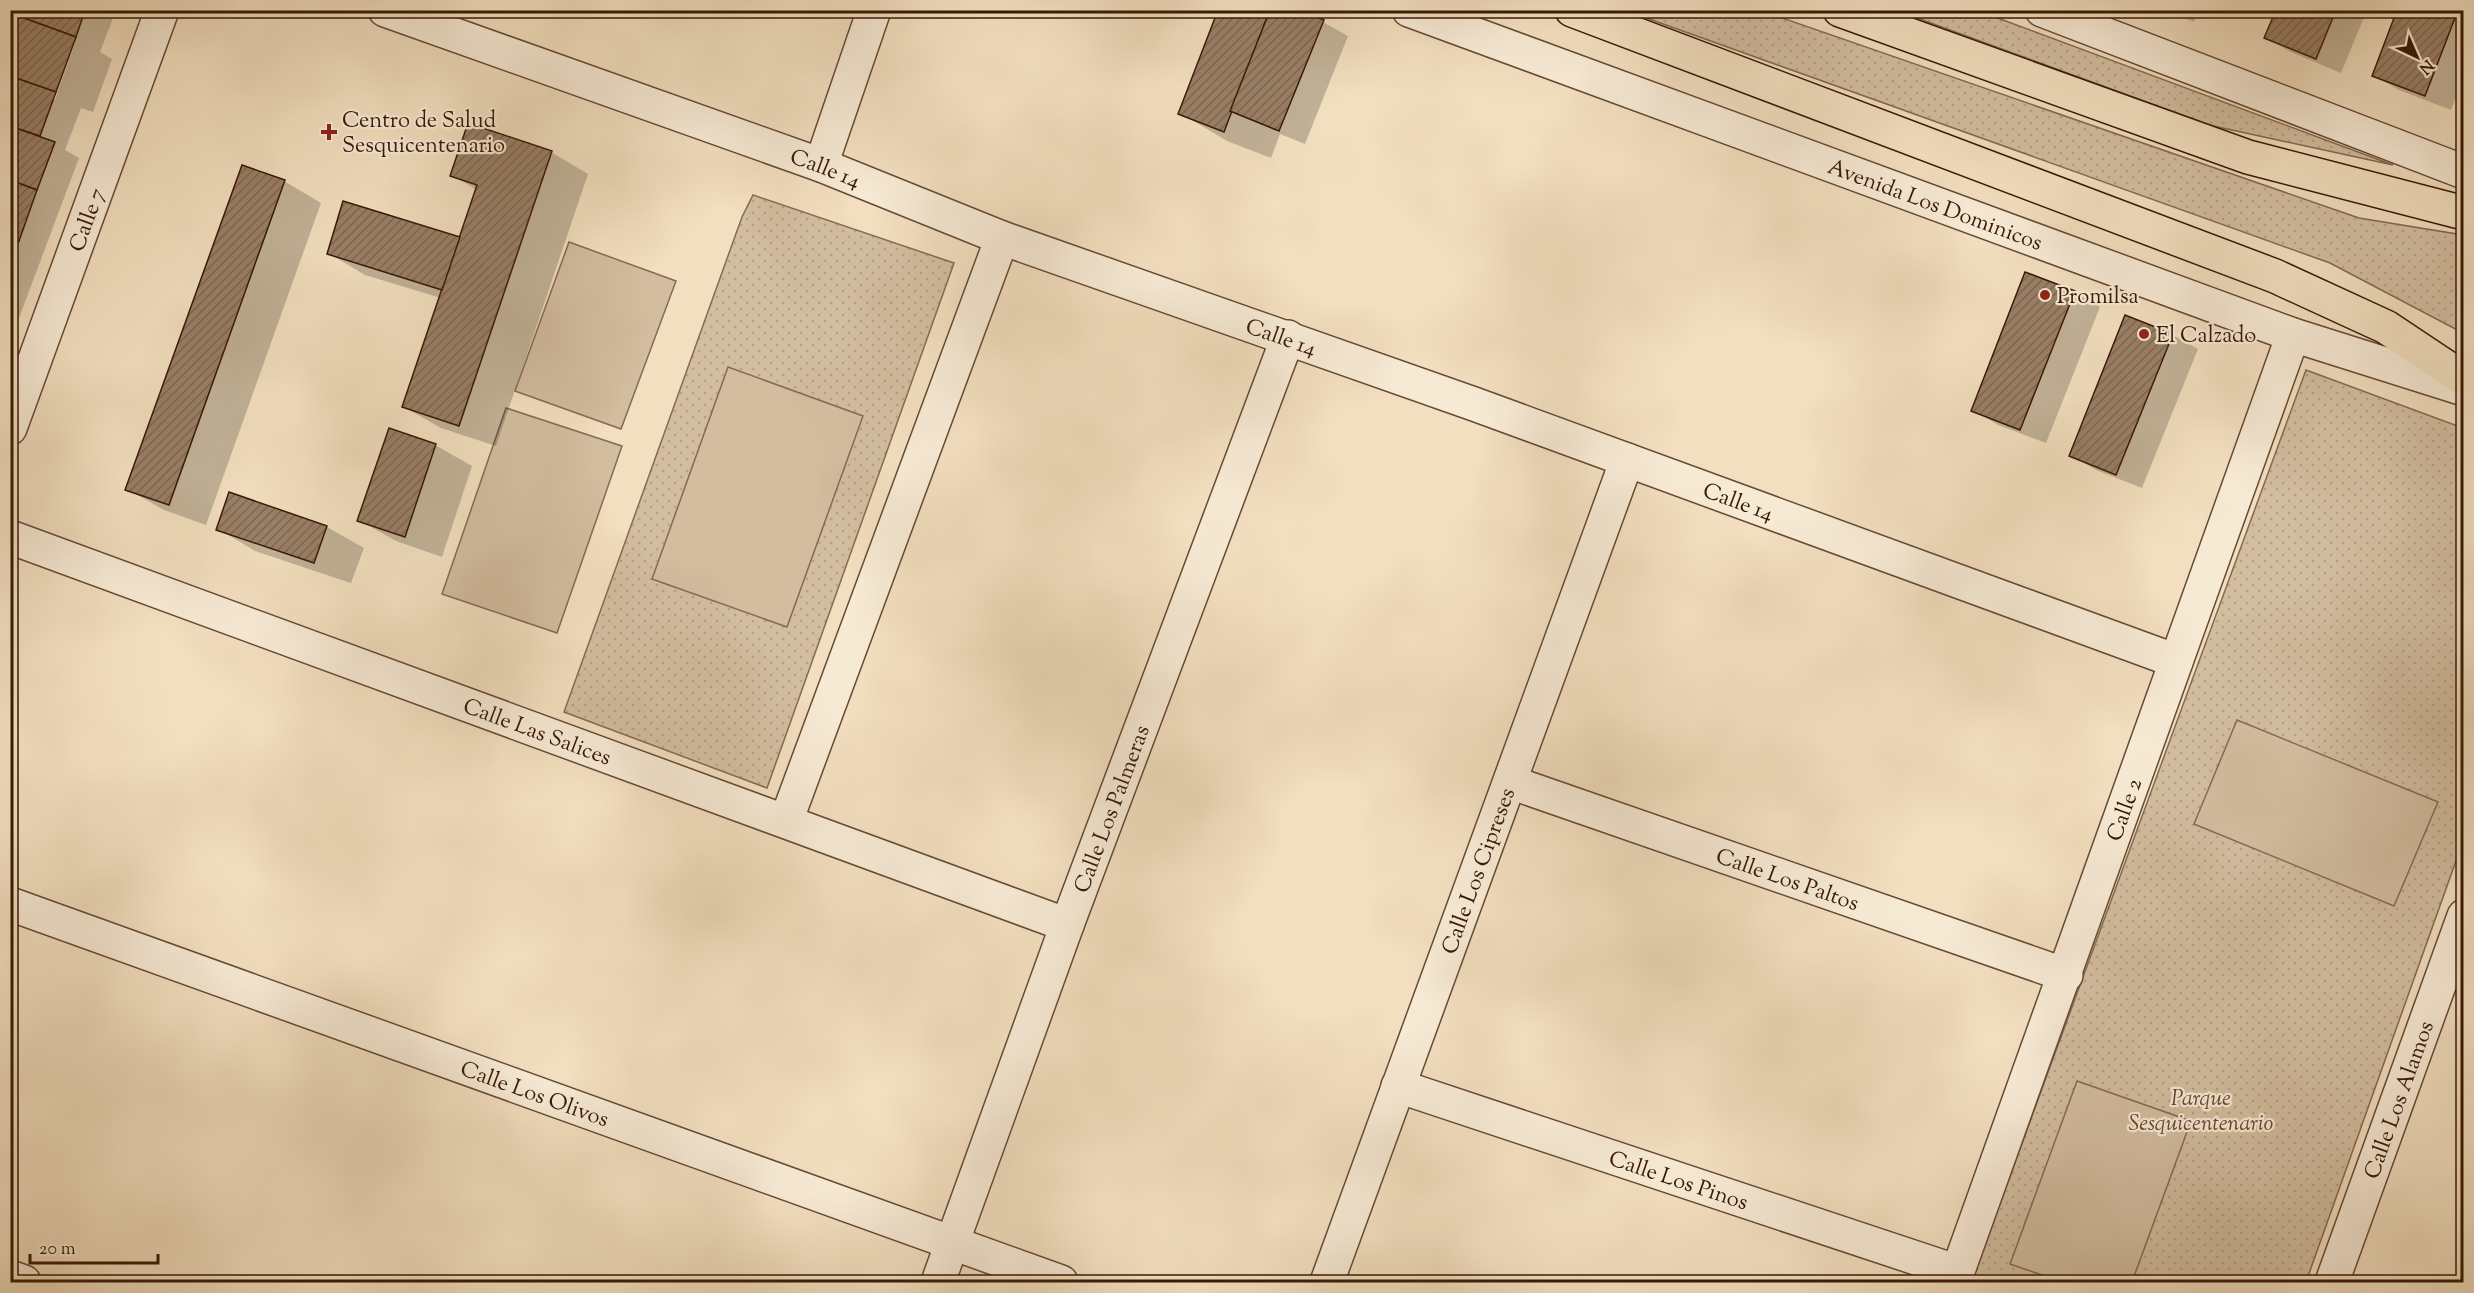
<svg xmlns="http://www.w3.org/2000/svg" width="2474" height="1293" font-family="'Sorts Mill Goudy',serif">
<style>
.grass{fill:url(#grass-dots);stroke:#856a52;stroke-width:1.5}
.pitch{fill:#d2bd9f;stroke:#856a52;stroke-width:1.5}
.shadow{fill:#0003;fill-rule:evenodd}
.building{fill:url(#building-hatch);stroke:#381805;stroke-width:1.5}
.lines{fill:none;stroke-linecap:round;stroke-linejoin:round}
.minor-casing{stroke:#664a34;stroke-width:36}
.major-casing{stroke:#381805;stroke-width:36}
.minor{stroke:#f7ead5;stroke-width:33}
.major{stroke:#f2dfbf;stroke-width:33}
.poi-dot{fill:#8f2418;stroke:#f7ead5;stroke-width:2}
.labels{text-anchor:middle;stroke-width:4.5;stroke-linejoin:round;paint-order:stroke}
.poi-label{font-size:22px;fill:#381805;stroke:#f7ead5;text-anchor:start}
.street-label{font-size:22px;fill:#381805;stroke:#f7ead5}
.park-label{font-size:22px;font-style:italic;fill:#664a33;stroke:#f7ead5}
</style>
<defs>
<pattern id="grass-dots" width="8" height="8" patternUnits="userSpaceOnUse" patternTransform="scale(1.5)"><rect width="8" height="8" fill="#d2bd9f"/><path d="M2 2h.1M6 6h.1" fill="none" stroke="#b5a287" stroke-width="1.8" stroke-linecap="round"/></pattern>
<pattern id="building-hatch" width="6" height="6" patternUnits="userSpaceOnUse" patternTransform="scale(1.5)"><rect width="6" height="6" fill="#997f66"/><path d="M-1 1l2-2M0 6l6-6M5 7l2-2" fill="none" stroke="#7e6752"/></pattern>
</defs>
<rect width="100%" height="100%" fill="#f2dfbf"/>
<filter id="stains"><feTurbulence type="fractalNoise" baseFrequency=".00333" numOctaves="4"/><feColorMatrix values="0 0 0 0 .2 0 0 0 0 .09 0 0 0 0 .02 0 0 0 .5 -.17"/></filter>
<radialGradient id="worn" r=".72"><stop offset=".6" stop-color="#630" stop-opacity="0"/><stop offset="1" stop-color="#630" stop-opacity=".3"/></radialGradient>
<!-- grass -->
<g class="grass">
<path d="M1627,11H1762L2359,218L2463,235V333L2330,263Z"/>
<path d="M1898,11H1979L2393,165L2209,125Z"/>
<path d="M753,195L954,263L767,788L564,712L742,217Z"/>
<path d="M2306,370L2463,428V841L2306,1282H1971Z"/>
</g>
<!-- pitch -->
<g class="pitch">
<path d="M569,242L676,281L621,429L515,391Z"/>
<path d="M728,367L863,416L787,627L652,579Z"/>
<path d="M506,408L622,446L557,633L442,594Z"/>
<path d="M2237,720L2438,802L2394,906L2194,824Z"/>
<path d="M2077,1081L2191,1121L2132,1282H2062L2010,1264Z"/>
</g>
<!-- shadow -->
<g class="shadow">
<path d="M10,10H116L100,52L112,59L93,112L81,108L65,150L79,158L10,342ZM72,43H75L55,100L52,99Z"/>
<path d="M2165,10H2199L2194,22Z"/>
<path d="M2277,10H2367L2341,73L2291,52L2266,38Z"/>
<path d="M2457,10L2464,14V76L2451,110L2399,90L2374,75Z"/>
<path d="M1323,22L1348,36L1305,144L1280,134L1271,158L1227,141L1180,113Z"/>
<path d="M551,152L588,174L496,446L441,428L404,407L441,298L365,275L328,253L461,239L477,190L452,175Z"/>
<path d="M284,181L321,203L206,525L164,510L127,489Z"/>
<path d="M2074,292L2100,307L2046,443L1998,425L1973,410Z"/>
<path d="M2126,317L2173,335L2198,349L2142,488L2096,470L2071,455Z"/>
<path d="M435,445L472,466L442,557L396,541L359,520Z"/>
<path d="M230,494L327,527L364,548L351,583L255,551L218,529Z"/>
</g>
<!-- building -->
<g class="building">
<path d="M10,10H85L76,37L10,13Z"/>
<path d="M1218,10H1270L1224,132L1178,114Z"/>
<path d="M1270,10H1298L1324,20L1279,131L1230,111Z"/>
<path d="M2276,10H2336L2316,59L2264,38Z"/>
<path d="M2397,10H2458L2425,96L2372,76Z"/>
<path d="M10,13L76,37L56,92L10,76Z"/>
<path d="M10,76L56,92L40,136L10,126Z"/>
<path d="M468,123L552,151L459,426L402,407L477,185L450,176Z"/>
<path d="M10,126L55,142L37,190L10,180Z"/>
<path d="M242,165L285,180L169,505L125,490Z"/>
<path d="M10,180L37,190L19,241L10,238Z"/>
<path d="M343,201L460,237L442,290L327,254Z"/>
<path d="M10,238L19,241L10,263Z"/>
<path d="M2025,272L2075,291L2020,430L1971,411Z"/>
<path d="M2125,315L2173,334L2116,475L2069,456Z"/>
<path d="M389,428L436,444L405,537L357,521Z"/>
<path d="M229,492L327,526L314,563L216,530Z"/>
</g>
<g class="lines">
<defs>
<g id="minor">
<path id="s1" d="M385,10L821,165L1002,238L1474,404L2176,661"/>
<path id="s2" d="M1409,10L2293,335L2464,389"/>
<path d="M2042,10L2464,172"/>
<path d="M821,165L874,10"/>
<path id="s3" d="M10,428L162,10"/>
<path id="s4" d="M10,537L1067,925"/>
<path id="s5" d="M1510,782L2066,975"/>
<path d="M786,821L1002,238"/>
<path id="s6" d="M10,904L1061,1282"/>
<path id="s7" d="M1398,1086L1958,1272"/>
<path d="M10,1277L24,1282"/>
<path id="s8" d="M938,1282L1067,925L1288,337"/>
<path id="s9" d="M1327,1282L1627,460"/>
<path id="s10" d="M1954,1282L2293,335"/>
<path id="s11" d="M2332,1282L2464,916"/>
</g>
<g id="major">
<path d="M1572,10L2275,276L2386,327L2464,379"/>
<path d="M1840,10L2248,157L2464,213"/>
</g>
</defs>
<!-- minor casing -->
<use href="#minor" class="minor-casing"/>
<!-- major casing -->
<use href="#major" class="major-casing"/>
<!-- minor -->
<use href="#minor" class="minor"/>
<!-- major -->
<use href="#major" class="major"/>
</g>
<!-- markers -->
<g class="poi-dot">
<path d="M326 123h6v6h6v6h-6v6h-6v-6h-6v-6h6z"/>
<circle cx="2045" cy="295" r="6"/>
<circle cx="2144" cy="334" r="6"/>
</g>
<g class="labels">
<!-- poi labels -->
<g class="poi-label">
<text x="342" y="127">Centro de Salud<tspan x="342" dy="25">Sesquicentenario</tspan></text>
<text x="2057" y="303">Promilsa</text>
<text x="2156" y="342">El Calzado</text>
</g>
<!-- street labels -->
<g class="street-label">
<text dy="8" stroke="none"><textPath href="#s1" startOffset="468">Calle 14</textPath></text>
<text dy="8" stroke="none"><textPath href="#s2" startOffset="561">Avenida Los Dominicos</textPath></text>
<text dy="8" stroke="none"><textPath href="#s3" startOffset="222">Calle 7</textPath></text>
<text dy="8" stroke="none"><textPath href="#s1" startOffset="954">Calle 14</textPath></text>
<text dy="8" stroke="none"><textPath href="#s1" startOffset="1440">Calle 14</textPath></text>
<text dy="8" stroke="none"><textPath href="#s4" startOffset="562">Calle Las Salices</textPath></text>
<text dy="8" stroke="none"><textPath href="#s8" startOffset="504">Calle Los Palmeras</textPath></text>
<text dy="8" stroke="none"><textPath href="#s10" startOffset="502">Calle 2</textPath></text>
<text dy="8" stroke="none"><textPath href="#s9" startOffset="438">Calle Los Cipreses</textPath></text>
<text dy="8" stroke="none"><textPath href="#s5" startOffset="294">Calle Los Paltos</textPath></text>
<text dy="8" stroke="none"><textPath href="#s6" startOffset="558">Calle Los Olivos</textPath></text>
<text dy="8" stroke="none"><textPath href="#s11" startOffset="194">Calle Los Alamos</textPath></text>
<text dy="8" stroke="none"><textPath href="#s7" startOffset="296">Calle Los Pinos</textPath></text>
</g>
<!-- park labels -->
<g class="park-label">
<text x="2201" y="1105">Parque<tspan x="2201" dy="25">Sesquicentenario</tspan></text>
</g>
</g>
<!-- margin -->
<rect width="2474" height="1293" fill="none" stroke="#f2dfbf" stroke-width="36"/>
<rect x="12" y="12" width="2450" height="1269" fill="none" stroke="#381805" stroke-width="3"/>
<rect x="18" y="18" width="2438" height="1257" fill="none" stroke="#381805" stroke-width="1.5"/>
<!-- north arrow -->
<g transform="translate(2417 57) rotate(136)" stroke="#f7ead5" stroke-width="4.5" paint-order="stroke">
<path d="M0-4.5L10 22L0 15L-10 22Z" fill="#381805"/>
<text y="-9" font-size="16" font-weight="bold" text-anchor="middle" fill="#381805">N</text>
</g>
<!-- scale -->
<path d="M30 1254v9h128v-9" fill="none" stroke="#381805" stroke-width="3"/>
<text x="39" y="1254" font-size="18" fill="#381805" stroke="#f7ead5" stroke-width="4.5" paint-order="stroke">20 m</text>
<rect width="100%" height="100%" filter="url(#stains)"/>
<rect width="100%" height="100%" fill="url(#worn)"/>
</svg>
